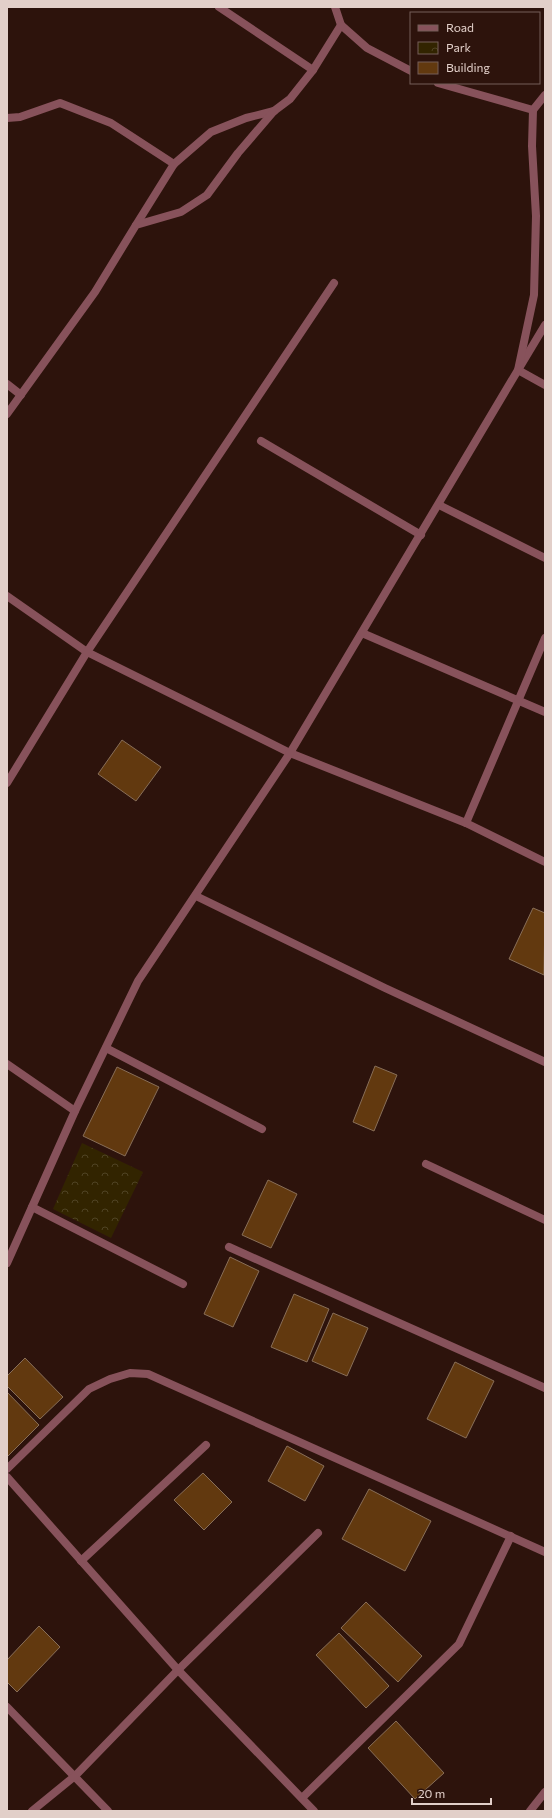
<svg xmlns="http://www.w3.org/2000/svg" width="552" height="1818" font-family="Commissioner,sans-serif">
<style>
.park{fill:url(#park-crowns)}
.building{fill:#62390f;stroke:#886e58}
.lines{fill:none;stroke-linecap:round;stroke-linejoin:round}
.street{stroke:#87525b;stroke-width:8}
</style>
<defs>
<pattern id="park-crowns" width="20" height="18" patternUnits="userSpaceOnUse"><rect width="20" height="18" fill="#322400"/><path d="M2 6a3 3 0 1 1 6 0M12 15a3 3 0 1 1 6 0" fill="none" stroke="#4f4324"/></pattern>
</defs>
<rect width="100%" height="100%" fill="#2d130c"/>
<!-- park -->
<path class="park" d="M82,1143L143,1172L111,1238L53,1209Z"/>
<!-- building -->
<g class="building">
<path d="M122,740L161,767L136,801L98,774Z"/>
<path d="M533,908L545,913L544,975L509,959Z"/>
<path d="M375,1066L397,1075L374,1131L353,1122Z"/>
<path d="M117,1067L159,1087L125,1156L83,1136Z"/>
<path d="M268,1180L297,1194L271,1248L242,1235Z"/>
<path d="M230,1257L259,1271L233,1327L204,1314Z"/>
<path d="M294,1294L329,1309L307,1362L271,1347Z"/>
<path d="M333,1313L368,1328L347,1376L312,1361Z"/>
<path d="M25,1358L63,1397L40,1419L7,1386V1376Z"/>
<path d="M455,1362L494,1381L466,1438L427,1419Z"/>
<path d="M7,1392L39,1425L7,1457Z"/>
<path d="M287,1446L324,1466L305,1501L268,1481Z"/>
<path d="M203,1473L232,1502L204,1530L174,1500Z"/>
<path d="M369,1489L431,1521L405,1571L342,1539Z"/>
<path d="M366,1602L422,1656L398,1682L341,1628Z"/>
<path d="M39,1626L60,1647L17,1692L7,1682V1660Z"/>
<path d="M339,1633L389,1686L366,1708L316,1655Z"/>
<path d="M396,1721L444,1773L415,1799L368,1748Z"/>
</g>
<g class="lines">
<!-- street -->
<g class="street">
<path d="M219,7L313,70"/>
<path d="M335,7L341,25L367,48L411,71"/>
<path d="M438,83L533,110"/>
<path d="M7,118L20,117L60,103L111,123L174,164"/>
<path d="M136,225L174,164L211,132L246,118L274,111"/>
<path d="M545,325L518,370L545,385"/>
<path d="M7,384L21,395"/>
<path d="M7,414L95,292L136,225L181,212L207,195L238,153L274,111L290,99L313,70L341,25"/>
<path d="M261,441L421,535"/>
<path d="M439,505L545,558"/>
<path d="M7,596L87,652L290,753L466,823L545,862"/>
<path d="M362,633L545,712"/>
<path d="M7,783L87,652L334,283"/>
<path d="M466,823L545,638"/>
<path d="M196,896L385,988L545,1062"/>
<path d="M106,1048L262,1129"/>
<path d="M7,1064L75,1111"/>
<path d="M426,1164L545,1220"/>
<path d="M32,1207L183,1284"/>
<path d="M229,1247L545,1388"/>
<path d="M7,1263L75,1111L138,981L290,753L518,370L534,295L536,216L532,146L533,110L545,95"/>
<path d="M7,1469L89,1389L110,1379L130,1373L148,1374L545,1552"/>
<path d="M7,1477L178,1670L314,1811"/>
<path d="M81,1561L206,1445"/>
<path d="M7,1707L108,1811"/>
<path d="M302,1798L459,1644L511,1536"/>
<path d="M32,1811L75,1776L178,1670L318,1533"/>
<path d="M530,1811L545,1792"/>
</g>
</g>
<!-- border -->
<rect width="552" height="1818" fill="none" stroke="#e2cfc9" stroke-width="16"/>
<!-- legend -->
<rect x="410" y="12" width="130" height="72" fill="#2d130c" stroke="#755e58"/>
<rect x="418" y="25" width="20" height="6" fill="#87525b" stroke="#755e58"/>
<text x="446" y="32" font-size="12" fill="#e2cfc9">Road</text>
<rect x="418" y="42" width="20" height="12" fill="url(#park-crowns)" stroke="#755e58"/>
<text x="446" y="52" font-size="12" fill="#e2cfc9">Park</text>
<rect x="418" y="62" width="20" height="12" fill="#62390f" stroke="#755e58"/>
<text x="446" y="72" font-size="12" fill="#e2cfc9">Building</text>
<!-- scale -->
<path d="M412 1798v6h79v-6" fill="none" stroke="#e2cfc9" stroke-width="2"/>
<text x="418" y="1798" font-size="12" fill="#e2cfc9" stroke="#2d130c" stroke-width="3" paint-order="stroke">20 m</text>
</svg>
